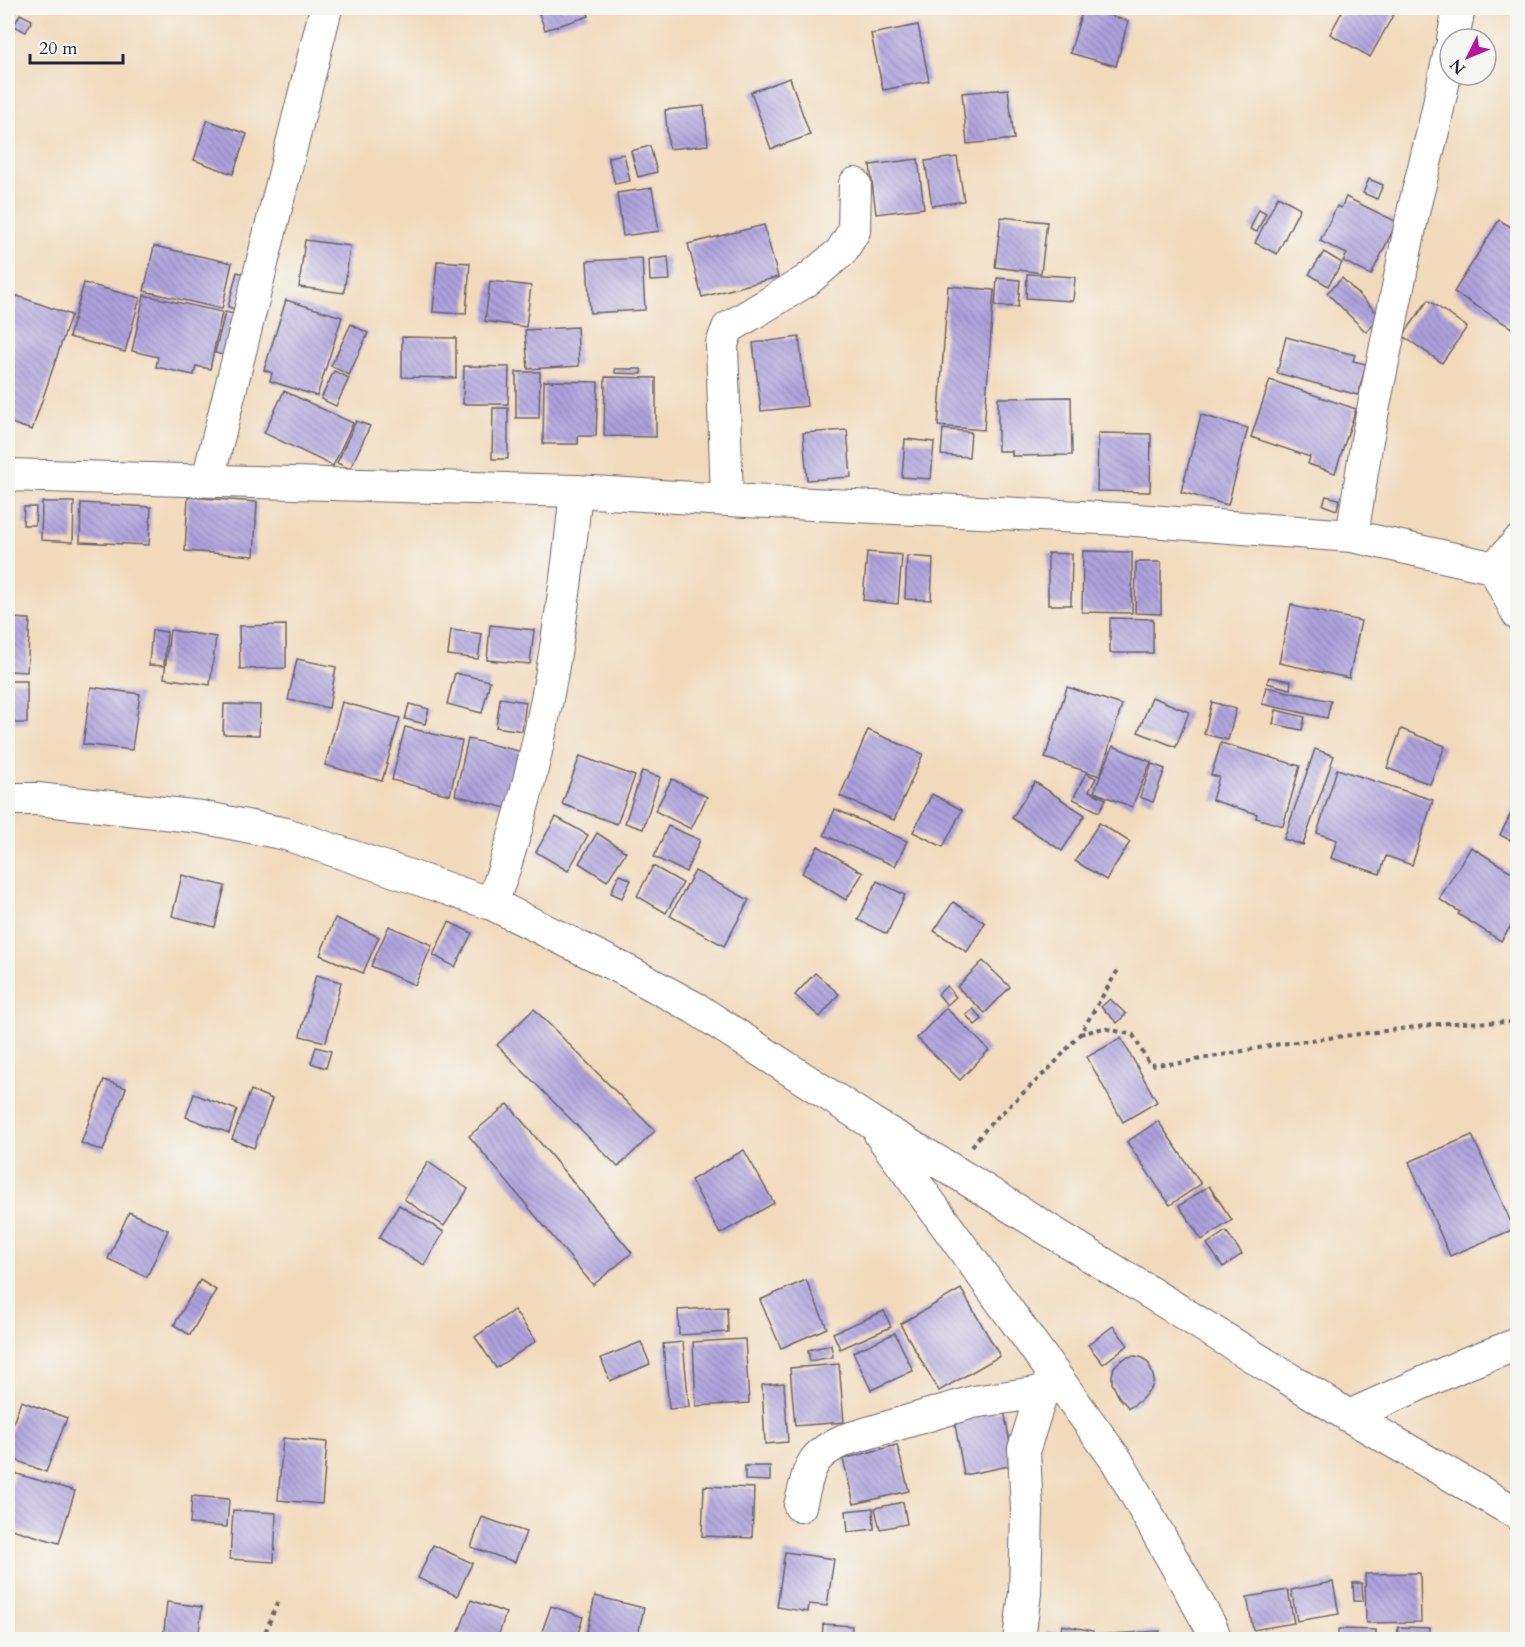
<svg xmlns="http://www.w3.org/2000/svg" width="1525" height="1647" font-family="Cardo,serif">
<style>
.building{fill:url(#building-back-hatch)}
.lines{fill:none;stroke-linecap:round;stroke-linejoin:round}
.minor-casing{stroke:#6a6268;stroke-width:34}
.path{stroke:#6a6268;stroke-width:4;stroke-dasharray:4.5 4.5;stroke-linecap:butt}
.minor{stroke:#fff;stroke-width:32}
</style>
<defs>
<pattern id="building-back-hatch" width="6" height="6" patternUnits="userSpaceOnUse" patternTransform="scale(1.5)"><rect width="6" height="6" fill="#aea1dd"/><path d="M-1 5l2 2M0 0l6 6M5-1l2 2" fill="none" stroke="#8d83b4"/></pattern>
</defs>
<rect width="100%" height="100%" fill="#f6f6f2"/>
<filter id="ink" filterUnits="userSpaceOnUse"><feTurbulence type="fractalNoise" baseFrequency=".0167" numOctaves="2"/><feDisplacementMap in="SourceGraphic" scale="12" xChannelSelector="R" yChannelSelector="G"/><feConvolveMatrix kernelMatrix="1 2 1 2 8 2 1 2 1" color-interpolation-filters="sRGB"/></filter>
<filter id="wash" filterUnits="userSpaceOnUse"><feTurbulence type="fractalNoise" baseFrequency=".008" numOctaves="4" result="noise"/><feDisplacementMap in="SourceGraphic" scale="24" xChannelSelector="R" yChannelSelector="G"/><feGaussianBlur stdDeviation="1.35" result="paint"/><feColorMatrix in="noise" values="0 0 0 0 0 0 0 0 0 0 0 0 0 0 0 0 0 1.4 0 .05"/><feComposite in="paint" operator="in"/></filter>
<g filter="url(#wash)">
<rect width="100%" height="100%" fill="#f1dabb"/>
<g id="blocks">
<!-- building -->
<g class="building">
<path d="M537,8H586L589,16L545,30Z"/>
<path d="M862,8H886V9L862,12Z"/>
<path d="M1083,8L1128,21L1116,66L1070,53Z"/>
<path d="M1344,8H1397L1370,57L1330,34Z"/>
<path d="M8,13L14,19L9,29L14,32L8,45Z"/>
<path d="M20,14L32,20L26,32L14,26Z"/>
<path d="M918,25L929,81L883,90L871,34Z"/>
<path d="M790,78L810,135L771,149L751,92Z"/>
<path d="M1008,89L1014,139L967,144L962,93Z"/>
<path d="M704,106L708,145L669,149L665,110Z"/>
<path d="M207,120L247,134L233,174L194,160Z"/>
<path d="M650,146L657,172L638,177L631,151Z"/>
<path d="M624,154L630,181L615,184L608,157Z"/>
<path d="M957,157L964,201L932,206L925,161Z"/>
<path d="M918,159L924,208L876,214L870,165Z"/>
<path d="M1369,179L1383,185L1377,199L1363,193Z"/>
<path d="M652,188L659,231L623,236L617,193Z"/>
<path d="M1278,196L1300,208L1277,254L1255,243Z"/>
<path d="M1346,197L1397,222L1371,275L1343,261L1347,254L1320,241L1337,206L1341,208Z"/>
<path d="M1259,209L1266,213L1257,232L1250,229Z"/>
<path d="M1001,217L1047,222L1041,273L995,267Z"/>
<path d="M1499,220L1518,231V332L1454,292Z"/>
<path d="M764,225L778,277L702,297L688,244Z"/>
<path d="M305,240L350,246L344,293L299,287Z"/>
<path d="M154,246L232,263L222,309L144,291Z"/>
<path d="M1324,252L1342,263L1328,286L1309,274Z"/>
<path d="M668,257L670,280L650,281L649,259Z"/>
<path d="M642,258L645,310L590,313L587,261Z"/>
<path d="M437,261L470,263L466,314L433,312Z"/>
<path d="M237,272L245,274L236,309L228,307Z"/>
<path d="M1027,274L1075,277L1073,301L1026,298Z"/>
<path d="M997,278L1020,280L1018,307L995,306Z"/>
<path d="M1342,278L1381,317L1366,332L1327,293Z"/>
<path d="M490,281L531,286L526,327L485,321Z"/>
<path d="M84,283L140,298L125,352L69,337Z"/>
<path d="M948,286L994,290L984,430L938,426Z"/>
<path d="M9,293L71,315L32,430L8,422V298Z"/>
<path d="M144,295L222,312L210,369L196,366L194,375L156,367L158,357L132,351Z"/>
<path d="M286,300L342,317L317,396L270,381L272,373L264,370Z"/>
<path d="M1428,300L1467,327L1442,363L1403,336Z"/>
<path d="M225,312L238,315L228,356L215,353Z"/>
<path d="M351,324L368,333L349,375L331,366Z"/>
<path d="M577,327L579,366L528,369L525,330Z"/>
<path d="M402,337L456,338V378L402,377Z"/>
<path d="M799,337L807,406L761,411L753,343Z"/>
<path d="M1286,337L1355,355L1353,361L1366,364L1358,395L1277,373Z"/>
<path d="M464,366L509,367L508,404H463Z"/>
<path d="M615,369H641L642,374L615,373Z"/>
<path d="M334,371L349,378L336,406L321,399Z"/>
<path d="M516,372H540L539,418H516Z"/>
<path d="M605,377L656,378V437L604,436Z"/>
<path d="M1270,380L1356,409L1335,473L1308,464L1310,457L1251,437Z"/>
<path d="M544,381L598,382L596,436H578V444H543Z"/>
<path d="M284,391L353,423L333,466L264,433Z"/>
<path d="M1071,397L1072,455L1012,456V451H998V398Z"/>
<path d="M493,408H508V459H492Z"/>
<path d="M1201,415L1248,428L1228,505L1181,492Z"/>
<path d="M356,421L370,426L350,469L337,463Z"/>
<path d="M943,429L971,432L969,457L941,455Z"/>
<path d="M847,430L851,477L807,480L803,433Z"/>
<path d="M1098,433L1151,434L1150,492L1097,491Z"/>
<path d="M905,439L934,442L931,479L902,477Z"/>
<path d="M1326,496L1339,499L1337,510L1323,505Z"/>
<path d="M188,497L257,502L254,556L185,551Z"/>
<path d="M42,502H74L73,542L41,540Z"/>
<path d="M81,503L151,507L149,545L80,542Z"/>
<path d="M24,507H36L35,525H23Z"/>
<path d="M1083,551L1132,552V613L1082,612Z"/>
<path d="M867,552L902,555L898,604L863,600Z"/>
<path d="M1048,553L1072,554L1071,605H1048Z"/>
<path d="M907,556L933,558L931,600L905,599Z"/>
<path d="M1136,562H1161V614L1135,613Z"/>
<path d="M1291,604H1293V606L1361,621L1349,678L1279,663Z"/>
<path d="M8,618L30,619L27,672L8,671Z"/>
<path d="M1110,618L1153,619V653H1110Z"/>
<path d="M286,625V668L240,669L239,626Z"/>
<path d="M490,625L534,630L530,664L487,660Z"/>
<path d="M152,630L167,632L164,666L149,665Z"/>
<path d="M170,630L216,637L210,685L164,678Z"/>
<path d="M451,630L482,634L478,659L448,655Z"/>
<path d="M297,659L336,667L329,708L288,700Z"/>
<path d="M455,673L490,681L482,713L447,704Z"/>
<path d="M1269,677L1291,681L1290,689L1267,683Z"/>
<rect x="8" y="681" width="19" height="42"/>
<path d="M91,687L140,694L132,750L83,744Z"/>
<path d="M1067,687L1122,705L1100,776L1045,758Z"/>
<path d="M1266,687L1331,701L1327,718L1262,704Z"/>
<path d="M1152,697L1189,712L1176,747L1138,732Z"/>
<path d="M500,698L526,702L522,731L496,727Z"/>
<path d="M342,702L400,718L382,781L325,765Z"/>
<path d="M1212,702L1236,709L1228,740L1204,734Z"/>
<path d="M224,704L260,705L259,735L223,734Z"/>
<path d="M409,704L429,709L425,724L405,719Z"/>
<path d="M1276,710L1305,717L1302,730L1273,724Z"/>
<path d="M405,727L462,741L450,795L392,780Z"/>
<path d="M1401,729L1445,746L1430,784L1387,768Z"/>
<path d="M868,730L923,754L894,820L840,796Z"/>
<path d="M468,739L523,752L510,809L455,795Z"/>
<path d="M1221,743L1300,766L1283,826L1256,818L1257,814L1212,800L1219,777L1211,775Z"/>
<path d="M1113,746L1151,762L1132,807L1094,792Z"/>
<path d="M1315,749L1334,756L1303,845L1284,839Z"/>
<path d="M580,756L635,776L617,824L562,804Z"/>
<path d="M1152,764L1165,769L1153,802L1140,797Z"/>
<path d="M1337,769L1433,800L1412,865L1386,856L1380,874L1331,858L1337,840L1317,833Z"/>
<path d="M642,771L660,777L643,829L625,823Z"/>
<path d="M1086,773L1096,778L1089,791L1106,799L1099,812L1073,799Z"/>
<path d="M672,779L707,797L691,829L655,811Z"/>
<path d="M1035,782L1085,815L1062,851L1012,818Z"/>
<path d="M932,794L962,810L943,847L913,832Z"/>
<path d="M1518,800V844L1500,835Z"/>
<path d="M835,809L907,841L895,866L824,835Z"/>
<path d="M556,817L588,835L568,871L536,852Z"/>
<path d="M1099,823L1130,842L1106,880L1075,861Z"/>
<path d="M668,826L700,840L686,872L654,857Z"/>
<path d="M597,833L626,852L607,881L579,863Z"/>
<path d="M818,846L863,873L846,900L802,873Z"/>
<path d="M1471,847L1518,876V915L1501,941L1458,914L1460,912L1439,899Z"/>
<path d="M653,866L683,883L666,913L637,896Z"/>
<path d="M695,871L749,900L724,946L670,916Z"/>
<path d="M619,874L631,880L622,898L611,893Z"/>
<path d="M182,875L225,886L215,927L172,916Z"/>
<path d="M877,881L905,895L887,934L858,920Z"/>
<path d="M953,902L985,923L967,952L934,931Z"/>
<path d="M335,918L379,937L363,973L320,955Z"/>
<path d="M449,922L472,933L455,967L433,955Z"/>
<path d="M389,926L432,945L415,985L371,966Z"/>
<path d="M983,961L1010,987L985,1013L957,987Z"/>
<path d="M815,973L839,994L820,1017L795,995Z"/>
<path d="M316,975L341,982L326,1042L300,1036Z"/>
<path d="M947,986L956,997L947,1005L938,994Z"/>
<path d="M1110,999L1126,1014L1117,1023L1101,1007Z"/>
<path d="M946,1008L989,1050L960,1080L917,1038Z"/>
<path d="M534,1009L655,1131L618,1167L497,1045Z"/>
<path d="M973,1009L982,1019L975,1025L966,1015Z"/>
<path d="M1121,1038L1157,1102L1123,1122L1087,1057Z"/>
<path d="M316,1047L331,1051L326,1068L311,1063Z"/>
<path d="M104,1080L126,1088L103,1151L81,1143Z"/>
<path d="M251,1090L272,1099L254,1148L232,1139Z"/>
<path d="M194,1094L237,1110L229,1133L186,1117Z"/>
<path d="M508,1104L632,1253L593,1285L469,1136Z"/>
<path d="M1158,1121L1201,1184L1170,1205L1127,1142Z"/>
<path d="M1472,1135L1514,1229L1450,1256L1409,1162Z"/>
<path d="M744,1150L774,1203L720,1234L691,1180Z"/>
<path d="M428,1162L468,1189L444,1226L404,1199Z"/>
<path d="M1209,1186L1232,1220L1202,1240L1179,1206Z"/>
<path d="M399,1205L444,1232L424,1265L379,1238Z"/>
<path d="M129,1212L168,1230L147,1277L108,1259Z"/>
<path d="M1226,1231L1242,1254L1223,1267L1207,1244Z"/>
<path d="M200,1280L216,1290L190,1335L174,1325Z"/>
<path d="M806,1280L827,1328L781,1348L760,1300Z"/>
<path d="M961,1289L1000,1356L939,1391L900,1324Z"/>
<path d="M727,1307L728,1332L679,1335L678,1310Z"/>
<path d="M514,1310L536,1341L496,1368L475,1337Z"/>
<path d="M884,1311L891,1327L840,1349L833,1333Z"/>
<path d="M1113,1326L1128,1345L1103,1364L1088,1345Z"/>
<path d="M895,1333L913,1371L871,1390L853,1352Z"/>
<path d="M745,1339L749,1403L696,1406L693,1342Z"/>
<path d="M641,1342L650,1364L610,1381L601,1358Z"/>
<path d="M683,1342L689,1407L669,1409L663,1344Z"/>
<path d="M831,1345L833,1357L810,1361L808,1350Z"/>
<path d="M1135,1356L1143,1358L1149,1364L1154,1379L1152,1387L1141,1400L1129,1408L1119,1397L1112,1383V1375L1114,1367L1120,1361L1127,1357Z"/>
<path d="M839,1364L844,1422L795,1426L790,1368Z"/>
<path d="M784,1383L788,1442L765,1444L762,1385Z"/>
<path d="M21,1401L67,1418L46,1472L8,1457V1438Z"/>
<path d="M1004,1410L1014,1465L964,1475L954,1419Z"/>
<path d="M283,1438L327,1442L322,1504L278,1500Z"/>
<path d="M897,1445L909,1491L854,1504L843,1459Z"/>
<path d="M745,1466H770V1481L745,1480Z"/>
<path d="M14,1473L75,1491L59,1543L8,1528V1495Z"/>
<path d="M704,1486L754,1488L752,1538L702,1536Z"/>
<path d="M192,1496L229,1499L227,1527L190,1524Z"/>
<path d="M903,1502L907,1524L880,1529L875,1508Z"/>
<path d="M873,1508L874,1529L848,1532L846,1511Z"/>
<path d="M233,1510L276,1513L274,1562L230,1559Z"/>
<path d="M482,1517L526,1532L515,1562L471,1547Z"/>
<path d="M433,1545L472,1563L457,1596L418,1578Z"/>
<path d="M785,1552L834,1559L827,1606L809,1604L808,1612L777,1607Z"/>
<path d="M1420,1573L1421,1622L1366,1623L1365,1574Z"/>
<path d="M1333,1582L1339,1614L1297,1621L1291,1590Z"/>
<path d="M1353,1583H1362L1363,1601H1354Z"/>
<path d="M1288,1590L1294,1623L1253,1630L1247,1597Z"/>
<path d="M595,1596L644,1608L637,1640H585Z"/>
<path d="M471,1600L506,1613L497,1640H478L459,1632Z"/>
<path d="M167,1602L202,1607L198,1640H163Z"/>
<path d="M551,1606L583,1617L576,1640H549L540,1637Z"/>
<path d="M823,1624L852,1626L851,1640H822Z"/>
<path d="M1062,1625L1093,1631L1092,1637L1061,1631Z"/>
<path d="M1398,1627L1430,1628L1429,1640H1397Z"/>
<path d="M1338,1629L1376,1630V1640H1338Z"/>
<path d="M1046,1631L1085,1638V1640H1044Z"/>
<path d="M1160,1631V1640H1097L1096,1635Z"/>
</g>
</g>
</g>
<g filter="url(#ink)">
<use href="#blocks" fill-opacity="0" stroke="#6a6268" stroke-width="1.5"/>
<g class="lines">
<defs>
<g id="minor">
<path d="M1453,39L1459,8"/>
<path d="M8,475L576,491L727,500L1122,519L1352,536L1518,573"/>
<path d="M208,479L326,8"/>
<path d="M727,500L722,344L728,328L806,281L841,252L854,231L855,184"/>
<path d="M1352,536L1367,440L1414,208L1434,127L1450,51"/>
<path d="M1518,542L1494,568L1518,614"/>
<path d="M8,799H37L201,817L286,834L492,904L627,971L695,1008L872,1123L957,1173L1349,1416L1518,1514"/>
<path d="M492,904C540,771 562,631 576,491"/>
<path d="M880,1134L1117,1461L1211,1627L1216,1640"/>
<path d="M1349,1416L1465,1364L1518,1344"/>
<path d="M800,1506C810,1469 807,1457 844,1440L973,1402L1042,1392"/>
<path d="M1019,1640L1025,1593L1027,1511L1024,1449L1042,1392L1053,1378"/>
</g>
</defs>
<!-- minor casing -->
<use href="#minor" class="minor-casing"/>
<!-- path -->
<g class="path">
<path d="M1080,1034L1104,1028L1133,1035L1150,1065L1180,1063L1280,1044L1448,1023L1518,1022"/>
<path d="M972,1146L989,1125L1053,1065L1080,1034L1118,970"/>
<path d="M262,1640L279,1599"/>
</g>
<!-- minor -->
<use href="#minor" class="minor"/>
</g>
</g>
<!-- margin -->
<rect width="1525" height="1647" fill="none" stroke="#f6f6f2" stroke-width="30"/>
<!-- north arrow -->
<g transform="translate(1468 57) rotate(227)"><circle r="28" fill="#f6f6f2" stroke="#a1a1a9" stroke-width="1.5"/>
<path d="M0-4.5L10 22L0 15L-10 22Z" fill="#b5179e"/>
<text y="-9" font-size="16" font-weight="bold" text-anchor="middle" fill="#22223b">N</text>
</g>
<!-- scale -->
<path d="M30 54v9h93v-9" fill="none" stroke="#22223b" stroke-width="3"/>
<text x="39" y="54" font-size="18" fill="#22223b" stroke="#f6f6f2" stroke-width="4.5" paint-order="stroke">20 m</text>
</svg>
